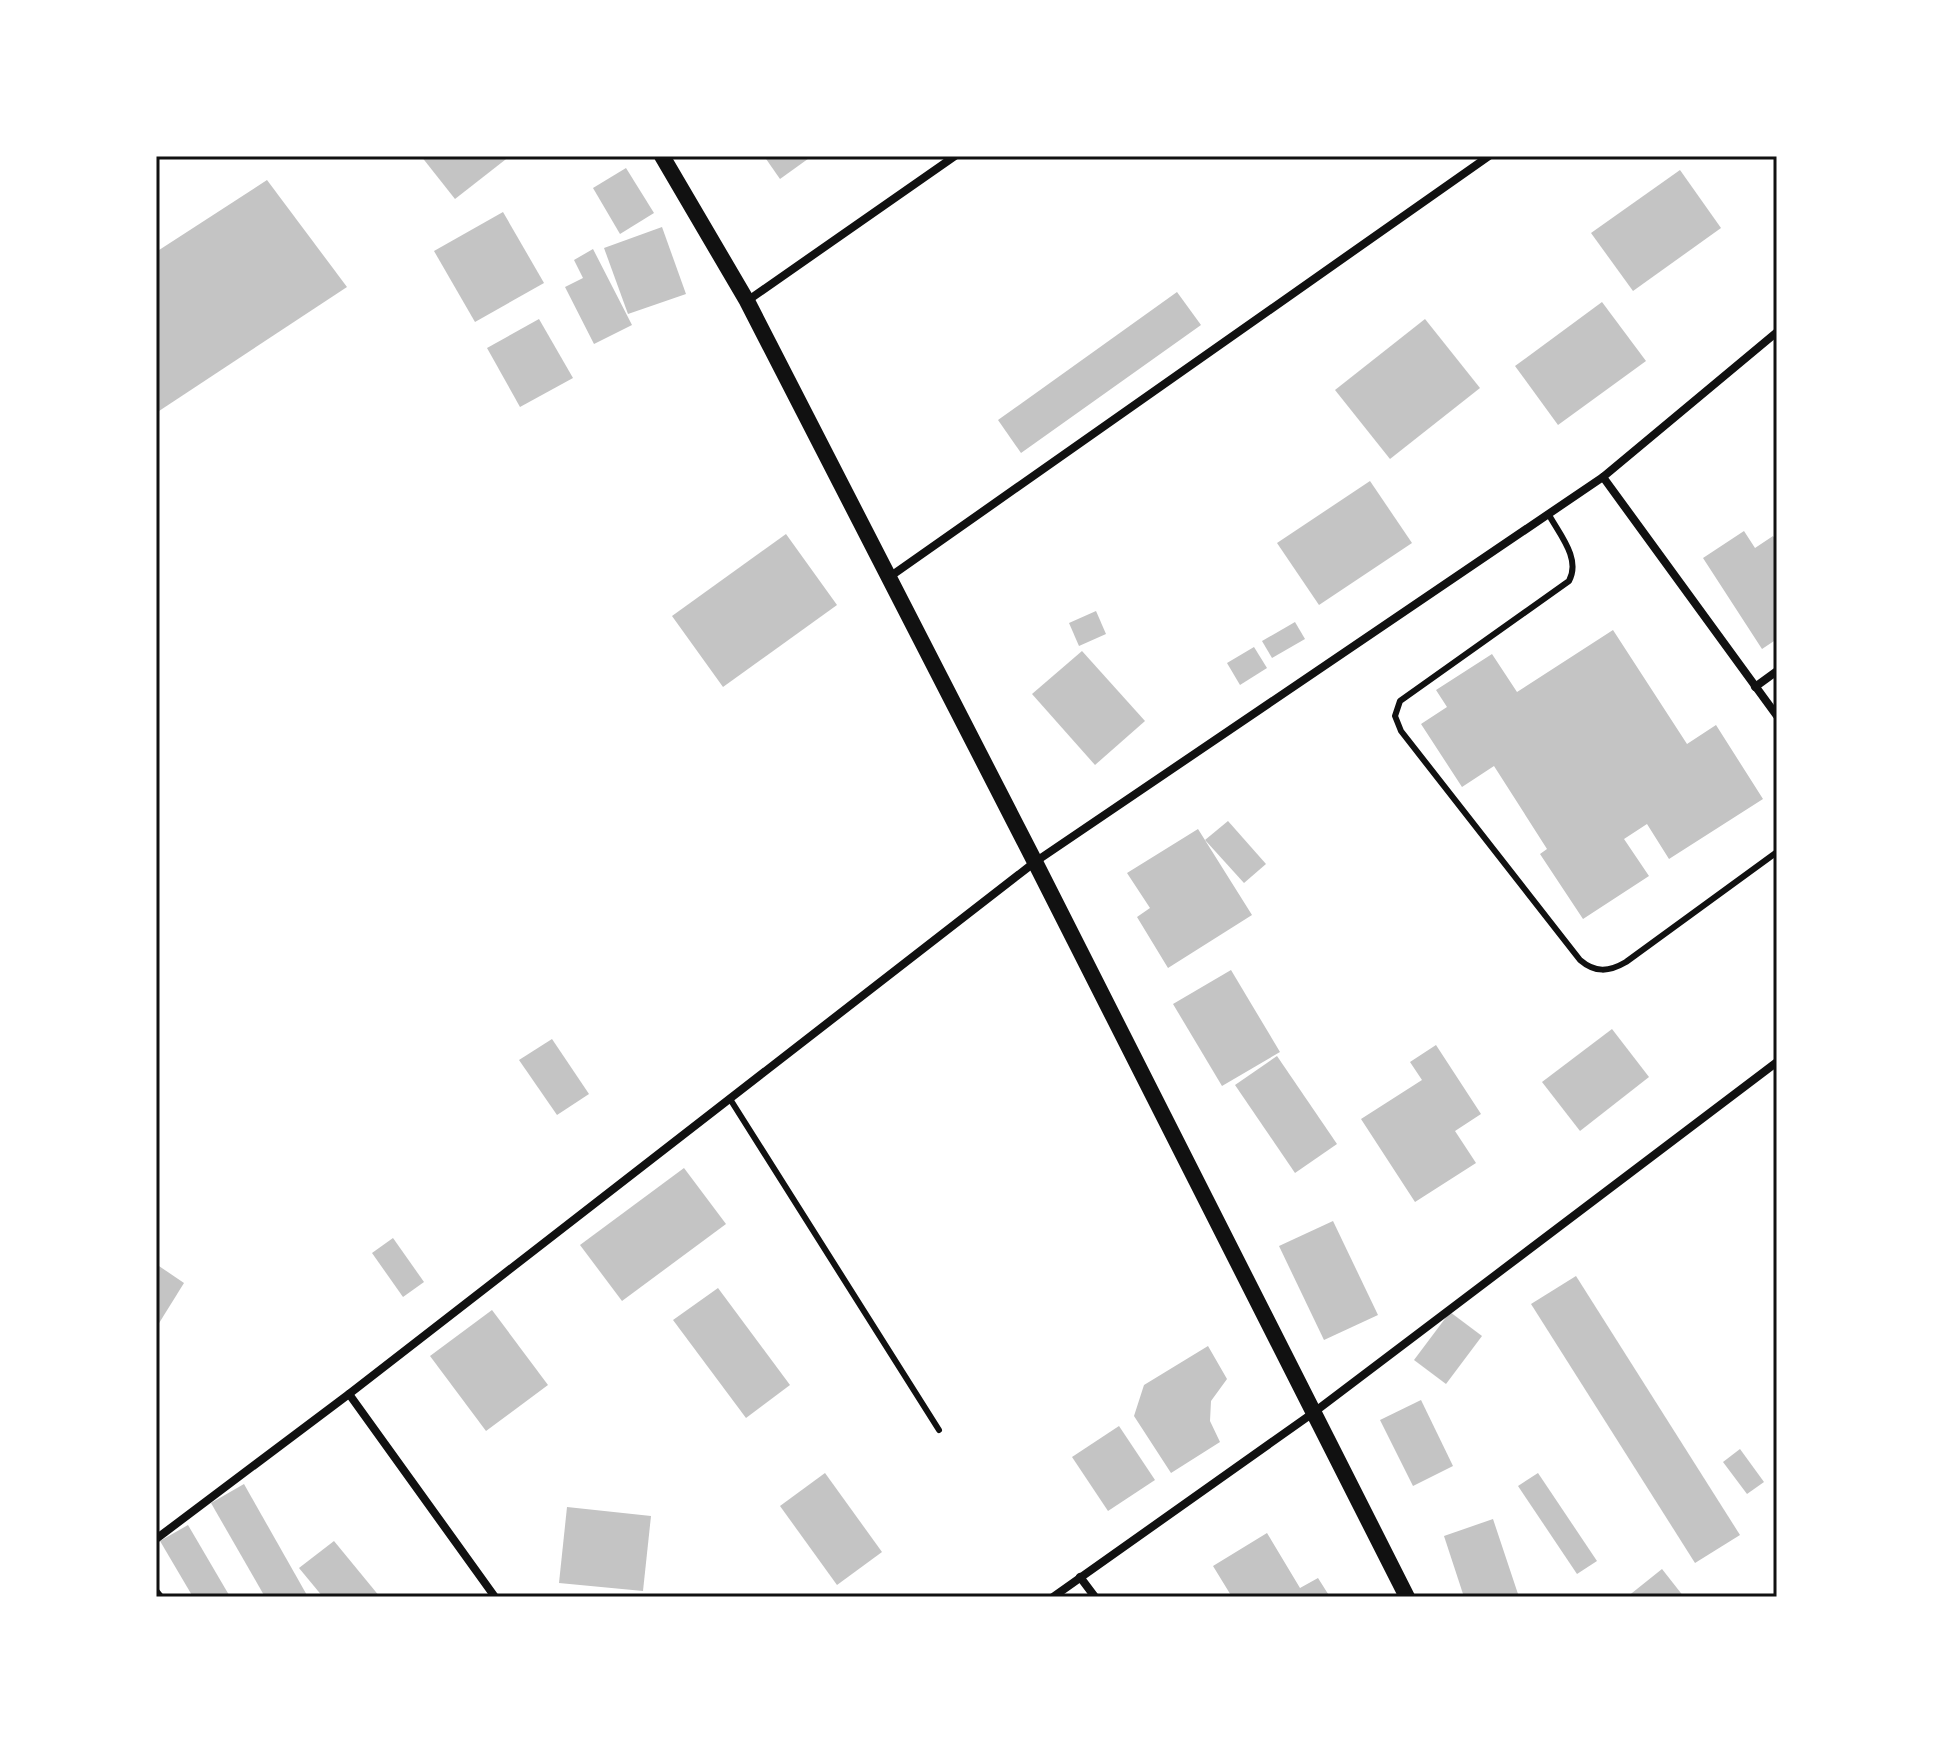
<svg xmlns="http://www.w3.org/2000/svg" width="1933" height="1753" font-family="'Titillium Web',sans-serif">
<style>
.building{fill:#c4c4c4}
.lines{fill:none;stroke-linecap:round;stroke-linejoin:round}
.service{stroke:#111;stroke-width:6}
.minor{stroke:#111;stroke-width:8}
.secondary{stroke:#111;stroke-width:16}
.neatline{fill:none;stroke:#111;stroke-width:3}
</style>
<rect width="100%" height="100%" fill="#fff"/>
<!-- building -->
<g class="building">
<path d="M421,156H510L455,199Z"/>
<path d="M764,156H812L780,179Z"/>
<path d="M626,168L654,213L620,234L593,188Z"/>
<path d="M1680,170L1721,228L1633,291L1591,233Z"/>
<path d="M267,180L347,287L156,413V252Z"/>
<path d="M503,212L544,283L475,322L434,251Z"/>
<path d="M662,227L686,294L628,314L604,248Z"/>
<path d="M593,249L632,325L594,344L565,287L583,278L574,260Z"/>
<path d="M1177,292L1201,325L1021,453L998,420Z"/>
<path d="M1602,302L1646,361L1558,425L1515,366Z"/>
<path d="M539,319L573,378L520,407L487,348Z"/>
<path d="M1425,319L1480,388L1390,459L1335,390Z"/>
<path d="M1370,481L1412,543L1319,605L1277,543Z"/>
<path d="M1744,531L1755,548L1773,536L1777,542V639L1762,649L1703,558Z"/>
<path d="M786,534L837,605L723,687L672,616Z"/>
<path d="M1096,611L1106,634L1079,646L1069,623Z"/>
<path d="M1295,622L1305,639L1272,658L1262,641Z"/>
<path d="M1613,630L1687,744L1716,725L1763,799L1669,859L1647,824L1624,839L1649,876L1583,919L1540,854L1547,849L1494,766L1462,787L1421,724L1447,707L1436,690L1492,654L1517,692Z"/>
<path d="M1254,647L1267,668L1240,685L1227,663Z"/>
<path d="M1082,651L1145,721L1095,765L1032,694Z"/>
<path d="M1228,821L1266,864L1244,883L1205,840Z"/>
<path d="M1198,829L1252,915L1168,968L1137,917L1150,908L1127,873Z"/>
<path d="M1231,970L1280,1052L1222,1086L1173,1004Z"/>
<path d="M1612,1029L1649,1077L1580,1131L1542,1082Z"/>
<path d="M552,1039L589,1094L557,1115L519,1060Z"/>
<path d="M1436,1045L1481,1114L1455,1131L1476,1163L1415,1202L1361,1119L1422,1080L1410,1062Z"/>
<path d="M1277,1056L1337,1144L1295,1173L1235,1085Z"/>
<path d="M684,1168L726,1224L622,1301L580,1245Z"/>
<path d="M1333,1221L1378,1315L1324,1340L1279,1246Z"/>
<path d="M393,1238L424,1282L403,1297L372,1253Z"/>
<path d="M156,1264L184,1283L156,1328Z"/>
<path d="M1576,1276L1740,1535L1695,1563L1531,1304Z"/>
<path d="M718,1288L790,1385L746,1418L673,1320Z"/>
<path d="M492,1310L548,1385L486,1431L430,1356Z"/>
<path d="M1450,1312L1482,1336L1446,1384L1414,1360Z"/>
<path d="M1208,1346L1227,1379L1211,1401L1210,1421L1220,1442L1171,1473L1134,1416L1144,1385Z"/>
<path d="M1421,1400L1453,1466L1413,1486L1380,1420Z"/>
<path d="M1119,1426L1155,1480L1108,1511L1072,1457Z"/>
<path d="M1740,1449L1764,1482L1747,1494L1723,1462Z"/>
<path d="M825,1473L882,1552L837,1585L780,1506Z"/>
<path d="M1538,1473L1597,1561L1577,1574L1518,1486Z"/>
<path d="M244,1484L308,1597H265L211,1503Z"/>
<path d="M567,1507L651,1516L643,1591L559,1583Z"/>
<path d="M1493,1519L1519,1597H1464L1444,1536Z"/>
<path d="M188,1525L229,1595L225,1597H193L160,1541Z"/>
<path d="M1267,1533L1300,1588L1318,1578L1330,1597H1232L1213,1566Z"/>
<path d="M334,1541L380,1597H323L299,1568Z"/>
<path d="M1662,1569L1684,1597H1627Z"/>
</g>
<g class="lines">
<!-- service -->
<g class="service">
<path d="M1549,515C1560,535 1581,559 1569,581L1400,701L1395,716L1401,731L1580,960C1595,973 1609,972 1626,962L1777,852"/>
<path d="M730,1099L939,1430"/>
</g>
<!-- minor -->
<g class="minor">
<path d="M747,301L955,156"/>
<path d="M1603,477L1777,716"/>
<path d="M888,578L1489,156"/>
<path d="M1755,687L1777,671"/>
<path d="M349,1394L495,1597"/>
<path d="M156,1539L349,1394L1035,862L1603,477L1777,332"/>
<path d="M1080,1577L1095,1597"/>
<path d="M156,1592L160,1597"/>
<path d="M1053,1597L1313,1413L1777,1062"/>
</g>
<!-- secondary -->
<path class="secondary" d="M662,156L747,301L1035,862L1407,1597"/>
</g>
<!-- border -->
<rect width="1933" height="1753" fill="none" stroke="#ffffff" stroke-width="316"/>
<rect x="158" y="158" width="1617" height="1437" class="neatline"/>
</svg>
